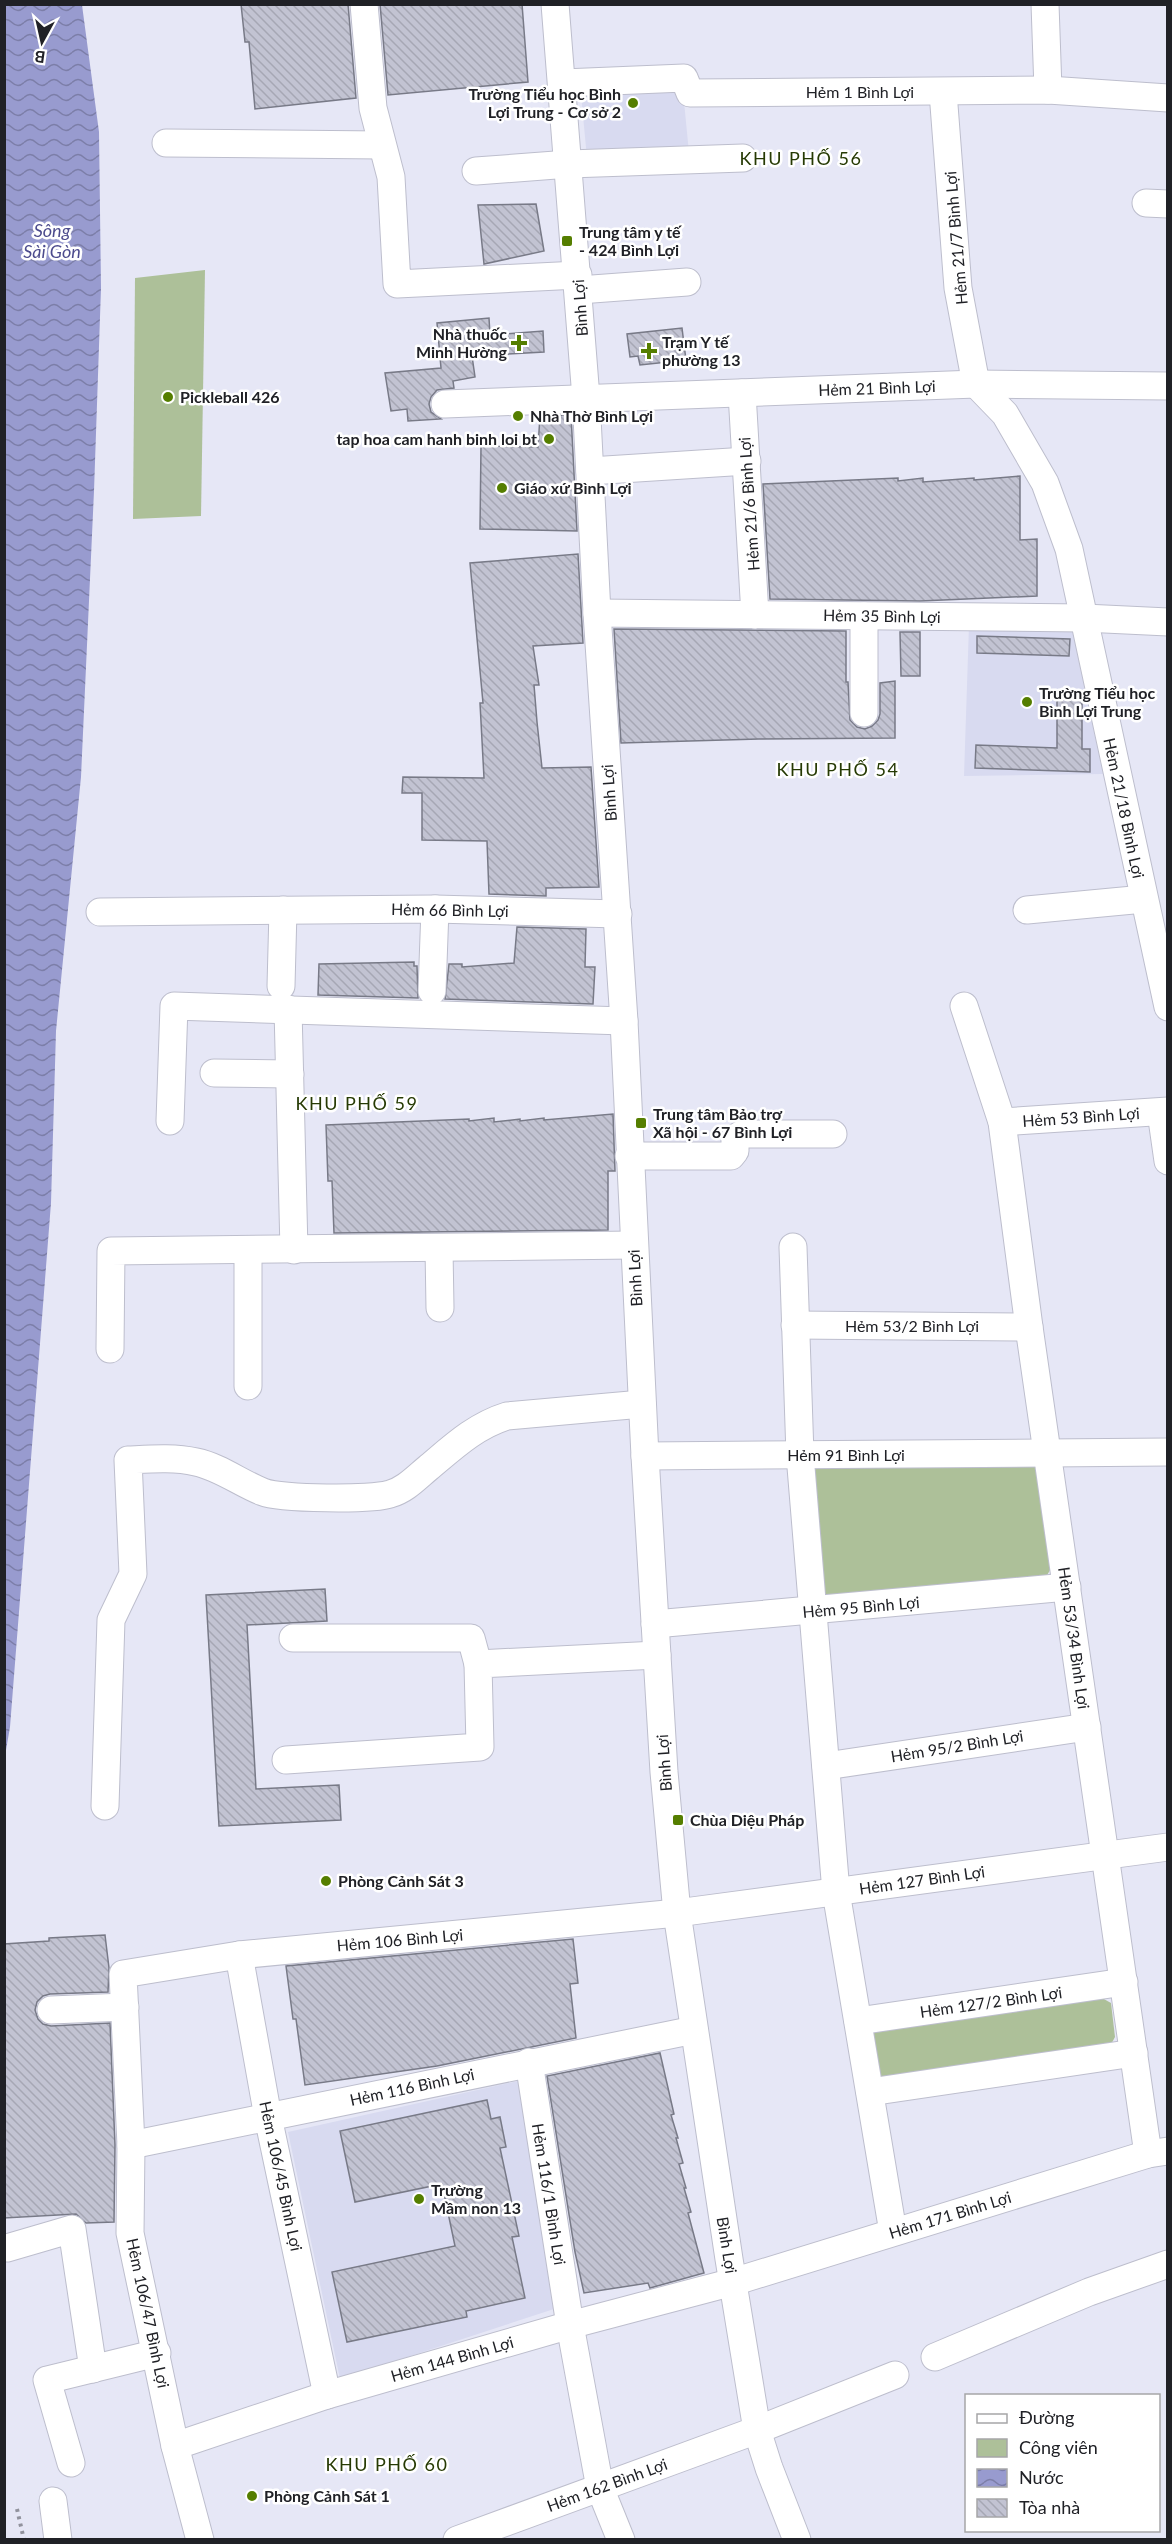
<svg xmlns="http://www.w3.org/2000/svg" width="1172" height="2544" font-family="Lato,sans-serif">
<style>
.built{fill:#d8daf0}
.park{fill:#adc099}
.water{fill:url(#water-waves)}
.building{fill:url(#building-back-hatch);stroke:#787a87;stroke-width:1.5}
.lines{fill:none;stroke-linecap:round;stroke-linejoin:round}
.minor-casing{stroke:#bdbecd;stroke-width:29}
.path{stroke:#91929d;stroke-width:4;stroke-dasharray:3 4.5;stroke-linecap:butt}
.minor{stroke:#fff;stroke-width:27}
.poi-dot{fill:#557e00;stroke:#fff;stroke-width:2}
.labels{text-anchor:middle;stroke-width:5;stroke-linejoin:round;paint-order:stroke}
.street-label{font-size:16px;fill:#202126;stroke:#fff}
.poi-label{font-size:16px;font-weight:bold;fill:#202126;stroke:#fff;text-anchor:start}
.neighbourhood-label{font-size:18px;letter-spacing:1.5px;fill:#263a04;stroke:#fff}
.water-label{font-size:18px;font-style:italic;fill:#4c4b8d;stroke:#fff}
</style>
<defs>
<pattern id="water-waves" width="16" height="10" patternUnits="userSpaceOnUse" patternTransform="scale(1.5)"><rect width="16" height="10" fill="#989bcf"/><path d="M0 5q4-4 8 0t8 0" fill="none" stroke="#7c7ea8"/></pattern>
<pattern id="building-back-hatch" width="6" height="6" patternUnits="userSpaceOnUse" patternTransform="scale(1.5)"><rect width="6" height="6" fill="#c2c3d2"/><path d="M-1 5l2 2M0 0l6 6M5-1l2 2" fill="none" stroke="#a6a7b4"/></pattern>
</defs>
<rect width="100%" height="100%" fill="#e6e7f6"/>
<!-- built -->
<g class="built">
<path d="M682,81L689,153L587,158L580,84Z"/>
<path d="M969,625L1072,629L1103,774L964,776Z"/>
<path d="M518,2081L554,2309L340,2379L288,2132Z"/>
</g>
<!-- park -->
<g class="park">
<path d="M205,270L201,516L133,519L135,278Z"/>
<path d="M818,1463L1041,1466L1053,1565L1046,1577L828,1599L820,1592L810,1469Z"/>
<path d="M1102,1998L1111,2003L1115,2037L1109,2048L882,2077L875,2070L868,2036L875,2028Z"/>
</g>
<!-- water -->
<path class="water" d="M82,5L99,132L101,288L94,491L81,777L56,1031L51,1203L10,1727L5,1756L4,5Z"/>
<!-- building -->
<g class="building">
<path d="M241,4H348L356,98L255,109L249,42H245Z"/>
<path d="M380,4H522L528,82L388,95Z"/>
<path d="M536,204L544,251L484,264L478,205Z"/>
<path d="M489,318L490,335L543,331L544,352L472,356L475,377L453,381L454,388L437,390L431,397L429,404L431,412L441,419L408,421L407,409L391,411L385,373L441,368L437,323Z"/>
<path d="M682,328L686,360L640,365L638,356L630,357L627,334Z"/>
<path d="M571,415L577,531L480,529L481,446L538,447L540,416Z"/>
<path d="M1020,476V540L1037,539V596L920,601L770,599L763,484L898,478V481L923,478V482L974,478V480Z"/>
<path d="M578,554L583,643L533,646L539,685H534L537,722L542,768L591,767L599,887L546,888V896L489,894L487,841L422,840V793H402L403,777L484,778L480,703H483L470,563Z"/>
<path d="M614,629L846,631V682H848L850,720L857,727L865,729L872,726L878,720L880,714V683L895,681V738L759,739L621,743Z"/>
<path d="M900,632H920V676H901Z"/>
<path d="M977,636L1070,639L1069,656L977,653Z"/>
<path d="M1057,695H1082V749H1090V772L975,768L976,745L1057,748Z"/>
<path d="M517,927L586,929L585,967H595L593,1004L445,999L449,964H462V967L514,963Z"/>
<path d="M414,962V966H417L418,998L318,995L319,964Z"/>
<path d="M613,1114L615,1171H608V1230L334,1233L332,1181H328L326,1125L469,1119V1121L494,1118V1122L520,1119V1121L544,1118V1120Z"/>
<path d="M325,1589L327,1621L247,1625L256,1789L339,1785L341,1820L219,1826L206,1595Z"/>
<path d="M105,1935L109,1968L108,1992L50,1994L43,1996L37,2002L35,2010L38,2019L43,2024L51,2026L110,2023L115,2145L114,2222L86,2223L76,2214L4,2218V1944L49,1941V1938Z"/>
<path d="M573,1939L578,1983L570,1984L576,2038L437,2066L305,2085L296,2019H293L286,1966Z"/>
<path d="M660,2053L674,2114L671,2115L678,2138H676L683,2163L679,2164L686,2188H684L691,2212L688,2213L704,2273L650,2288L648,2283L584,2293L575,2252L547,2076Z"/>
<path d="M487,2100L491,2119L500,2117L506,2147L500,2148L519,2236L512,2237L525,2298L466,2311L467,2317L347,2342L332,2272L455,2246L442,2184L355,2202L340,2131Z"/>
</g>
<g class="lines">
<defs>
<g id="minor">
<path d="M364,4L373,108L391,177L397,284L578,275"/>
<path d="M555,4L586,398L597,613L624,1021L645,1456L664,1772L677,1913L729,2259L757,2430L769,2468L797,2540"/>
<path d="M1045,4L1048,90"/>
<path d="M563,83L684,78L690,93L1048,90L1168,98"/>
<path d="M943,92L958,288L976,384"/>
<path d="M166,143L382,145"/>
<path d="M476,171L569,164L743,158"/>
<path d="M1146,203L1168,204"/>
<path d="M579,290L687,282"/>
<path d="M976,384L1005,414L1045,483L1069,549L1168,1007"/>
<path d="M742,393L755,615"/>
<path d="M445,404L976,384L1168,386"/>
<path d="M590,471L747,461"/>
<path d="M597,613L1084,618L1168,622"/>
<path d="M864,713V616"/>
<path d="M1027,910L1144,899"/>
<path d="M100,912L435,909L618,914"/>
<path d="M281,986L283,910"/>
<path d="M432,991L435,909"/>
<path d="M964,1006L1002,1122L1029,1327L1148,2154"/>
<path d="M288,1009L294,1250"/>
<path d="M214,1073L290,1074"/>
<path d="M1161,1112L1168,1161"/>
<path d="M170,1121L174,1006L624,1021"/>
<path d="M1002,1122L1168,1111"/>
<path d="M629,1156H731L735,1151V1138L742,1134H833"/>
<path d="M793,1247L800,1455L836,1892L893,2232"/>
<path d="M439,1248L440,1308"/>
<path d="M795,1325L1029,1327"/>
<path d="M110,1349L111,1251L634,1245"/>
<path d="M248,1386V1251"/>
<path d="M645,1456L1168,1452"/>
<path d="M655,1624L1067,1587"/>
<path d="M293,1638H471L478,1664"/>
<path d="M286,1760L480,1747L478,1664L657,1655"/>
<path d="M826,1766L1087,1727"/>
<path d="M105,1806L111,1620L133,1574L128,1460C150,1459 174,1457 196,1462C220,1467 240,1483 263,1492C280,1499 373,1500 390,1494C405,1490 416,1478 428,1468C453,1447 475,1426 507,1416L642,1404"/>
<path d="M239,1955L268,2117L327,2395"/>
<path d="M51,2010L125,2007"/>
<path d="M858,2021L1124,1982"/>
<path d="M529,2062L570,2325L600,2488L621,2540"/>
<path d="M870,2092L1134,2053"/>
<path d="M131,2145L694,2030"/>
<path d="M7,2248L72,2229L93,2369"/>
<path d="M935,2357L1089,2292L1168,2264"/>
<path d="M175,2446L327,2395L570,2325L733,2282L1148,2154L1168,2151"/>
<path d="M71,2463L47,2380L157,2353"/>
<path d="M53,2501L58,2540"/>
<path d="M200,2540L175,2446L130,2233L131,2145L123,1974L239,1955L677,1913L1168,1847"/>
<path d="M457,2540L757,2430L895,2375"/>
</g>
</defs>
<!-- minor casing -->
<use href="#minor" class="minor-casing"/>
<!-- path -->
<path class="path" d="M17,2509L24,2540"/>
<!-- minor -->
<use href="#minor" class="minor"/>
</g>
<!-- markers -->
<g class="poi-dot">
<circle cx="633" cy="103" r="6"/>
<rect x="561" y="235" width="12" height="12" rx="3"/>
<path d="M516 334h6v6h6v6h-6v6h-6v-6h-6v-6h6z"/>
<path d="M646 342h6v6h6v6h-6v6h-6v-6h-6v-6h6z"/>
<circle cx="168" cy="397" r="6"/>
<circle cx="518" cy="416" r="6"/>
<circle cx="549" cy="439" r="6"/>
<circle cx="502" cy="488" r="6"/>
<circle cx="1027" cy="702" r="6"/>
<rect x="635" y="1117" width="12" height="12" rx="3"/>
<rect x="672" y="1814" width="12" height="12" rx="3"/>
<circle cx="326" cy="1881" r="6"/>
<circle cx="419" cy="2199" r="6"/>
<circle cx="252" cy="2496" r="6"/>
</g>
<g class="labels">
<!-- street labels -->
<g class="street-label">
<text x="860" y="98">Hẻm 1 Bình Lợi</text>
<text transform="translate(956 238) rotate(-95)" y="6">Hẻm 21/7 Bình Lợi</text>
<text transform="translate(580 308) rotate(-94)" y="6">Bình Lợi</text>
<text transform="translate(877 388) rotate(-2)" y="6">Hẻm 21 Bình Lợi</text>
<text transform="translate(749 504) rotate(-94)" y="6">Hẻm 21/6 Bình Lợi</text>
<text transform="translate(882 616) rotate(1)" y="6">Hẻm 35 Bình Lợi</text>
<text transform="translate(609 793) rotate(-94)" y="6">Bình Lợi</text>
<text transform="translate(1124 808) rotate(78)" y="6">Hẻm 21/18 Bình Lợi</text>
<text transform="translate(450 910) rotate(1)" y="6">Hẻm 66 Bình Lợi</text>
<text transform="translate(1081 1117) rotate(-4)" y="6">Hẻm 53 Bình Lợi</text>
<text transform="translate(635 1278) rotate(-93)" y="6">Bình Lợi</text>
<text x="912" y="1332">Hẻm 53/2 Bình Lợi</text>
<text x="846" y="1461">Hẻm 91 Bình Lợi</text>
<text transform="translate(861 1607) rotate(-5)" y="6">Hẻm 95 Bình Lợi</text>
<text transform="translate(1074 1638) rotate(82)" y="6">Hẻm 53/34 Bình Lợi</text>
<text transform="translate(957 1746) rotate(-9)" y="6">Hẻm 95/2 Bình Lợi</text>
<text transform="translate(664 1763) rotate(-94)" y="6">Bình Lợi</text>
<text transform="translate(922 1880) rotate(-8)" y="6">Hẻm 127 Bình Lợi</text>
<text transform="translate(400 1940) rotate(-5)" y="6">Hẻm 106 Bình Lợi</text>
<text transform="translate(991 2002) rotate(-8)" y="6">Hẻm 127/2 Bình Lợi</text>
<text transform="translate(412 2087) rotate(-12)" y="6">Hẻm 116 Bình Lợi</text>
<text transform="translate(281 2176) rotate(78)" y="6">Hẻm 106/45 Bình Lợi</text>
<text transform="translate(549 2194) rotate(81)" y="6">Hẻm 116/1 Bình Lợi</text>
<text transform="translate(950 2215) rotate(-17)" y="6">Hẻm 171 Bình Lợi</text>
<text transform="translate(727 2245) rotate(81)" y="6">Bình Lợi</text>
<text transform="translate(148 2313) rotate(78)" y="6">Hẻm 106/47 Bình Lợi</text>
<text transform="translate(452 2359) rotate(-16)" y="6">Hẻm 144 Bình Lợi</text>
<text transform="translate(607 2485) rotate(-20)" y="6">Hẻm 162 Bình Lợi</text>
</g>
<!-- poi labels -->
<g class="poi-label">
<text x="621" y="100" text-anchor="end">Trường Tiểu học Bình<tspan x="621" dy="18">Lợi Trung - Cơ sở 2</tspan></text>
<text x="579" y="238">Trung tâm y tế<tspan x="579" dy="18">- 424 Bình Lợi</tspan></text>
<text x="507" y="340" text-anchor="end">Nhà thuốc<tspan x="507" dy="18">Minh Hường</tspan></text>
<text x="662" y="348">Trạm Y tế<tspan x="662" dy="18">phường 13</tspan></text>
<text x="180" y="403">Pickleball 426</text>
<text x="530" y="422">Nhà Thờ Bình Lợi</text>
<text x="537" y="445" text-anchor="end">tap hoa cam hanh binh loi bt</text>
<text x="514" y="494">Giáo xứ Bình Lợi</text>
<text x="1039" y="699">Trường Tiểu học<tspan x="1039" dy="18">Bình Lợi Trung</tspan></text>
<text x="653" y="1120">Trung tâm Bảo trợ<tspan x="653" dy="18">Xã hội - 67 Bình Lợi</tspan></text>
<text x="690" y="1826">Chùa Diệu Pháp</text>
<text x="338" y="1887">Phòng Cảnh Sát 3</text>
<text x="431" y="2196">Trường<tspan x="431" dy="18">Mầm non 13</tspan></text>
<text x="264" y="2502">Phòng Cảnh Sát 1</text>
</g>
<!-- neighbourhood labels -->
<g class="neighbourhood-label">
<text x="801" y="165">KHU PHỐ 56</text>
<text x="838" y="776">KHU PHỐ 54</text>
<text x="357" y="1110">KHU PHỐ 59</text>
<text x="387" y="2471">KHU PHỐ 60</text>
</g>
<!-- water labels -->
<g class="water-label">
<text x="52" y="237">Sông<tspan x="52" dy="21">Sài Gòn</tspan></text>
</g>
</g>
<!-- border -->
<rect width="1172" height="2544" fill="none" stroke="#202126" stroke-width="12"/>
<!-- legend -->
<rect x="965" y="2394" width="195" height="138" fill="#ffffff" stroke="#a6a6a8" stroke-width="1.5"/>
<rect x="977" y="2414" width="30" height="9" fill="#ffffff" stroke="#a6a6a8" stroke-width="1.5"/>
<text x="1019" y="2424" font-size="18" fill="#202126">Đường</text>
<rect x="977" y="2439" width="30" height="18" fill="#adc099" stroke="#a6a6a8" stroke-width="1.5"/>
<text x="1019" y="2454" font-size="18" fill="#202126">Công viên</text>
<rect x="977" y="2469" width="30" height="18" fill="url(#water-waves)" stroke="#a6a6a8" stroke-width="1.5"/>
<text x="1019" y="2484" font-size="18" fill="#202126">Nước</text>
<rect x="977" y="2499" width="30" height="18" fill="url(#building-back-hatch)" stroke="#a6a6a8" stroke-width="1.5"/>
<text x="1019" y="2514" font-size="18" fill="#202126">Tòa nhà</text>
<!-- north arrow -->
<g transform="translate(42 42) rotate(188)" stroke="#ffffff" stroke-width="4.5" paint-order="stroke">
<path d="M0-4.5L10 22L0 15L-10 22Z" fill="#202126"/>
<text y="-9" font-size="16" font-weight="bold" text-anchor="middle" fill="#202126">B</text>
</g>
</svg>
